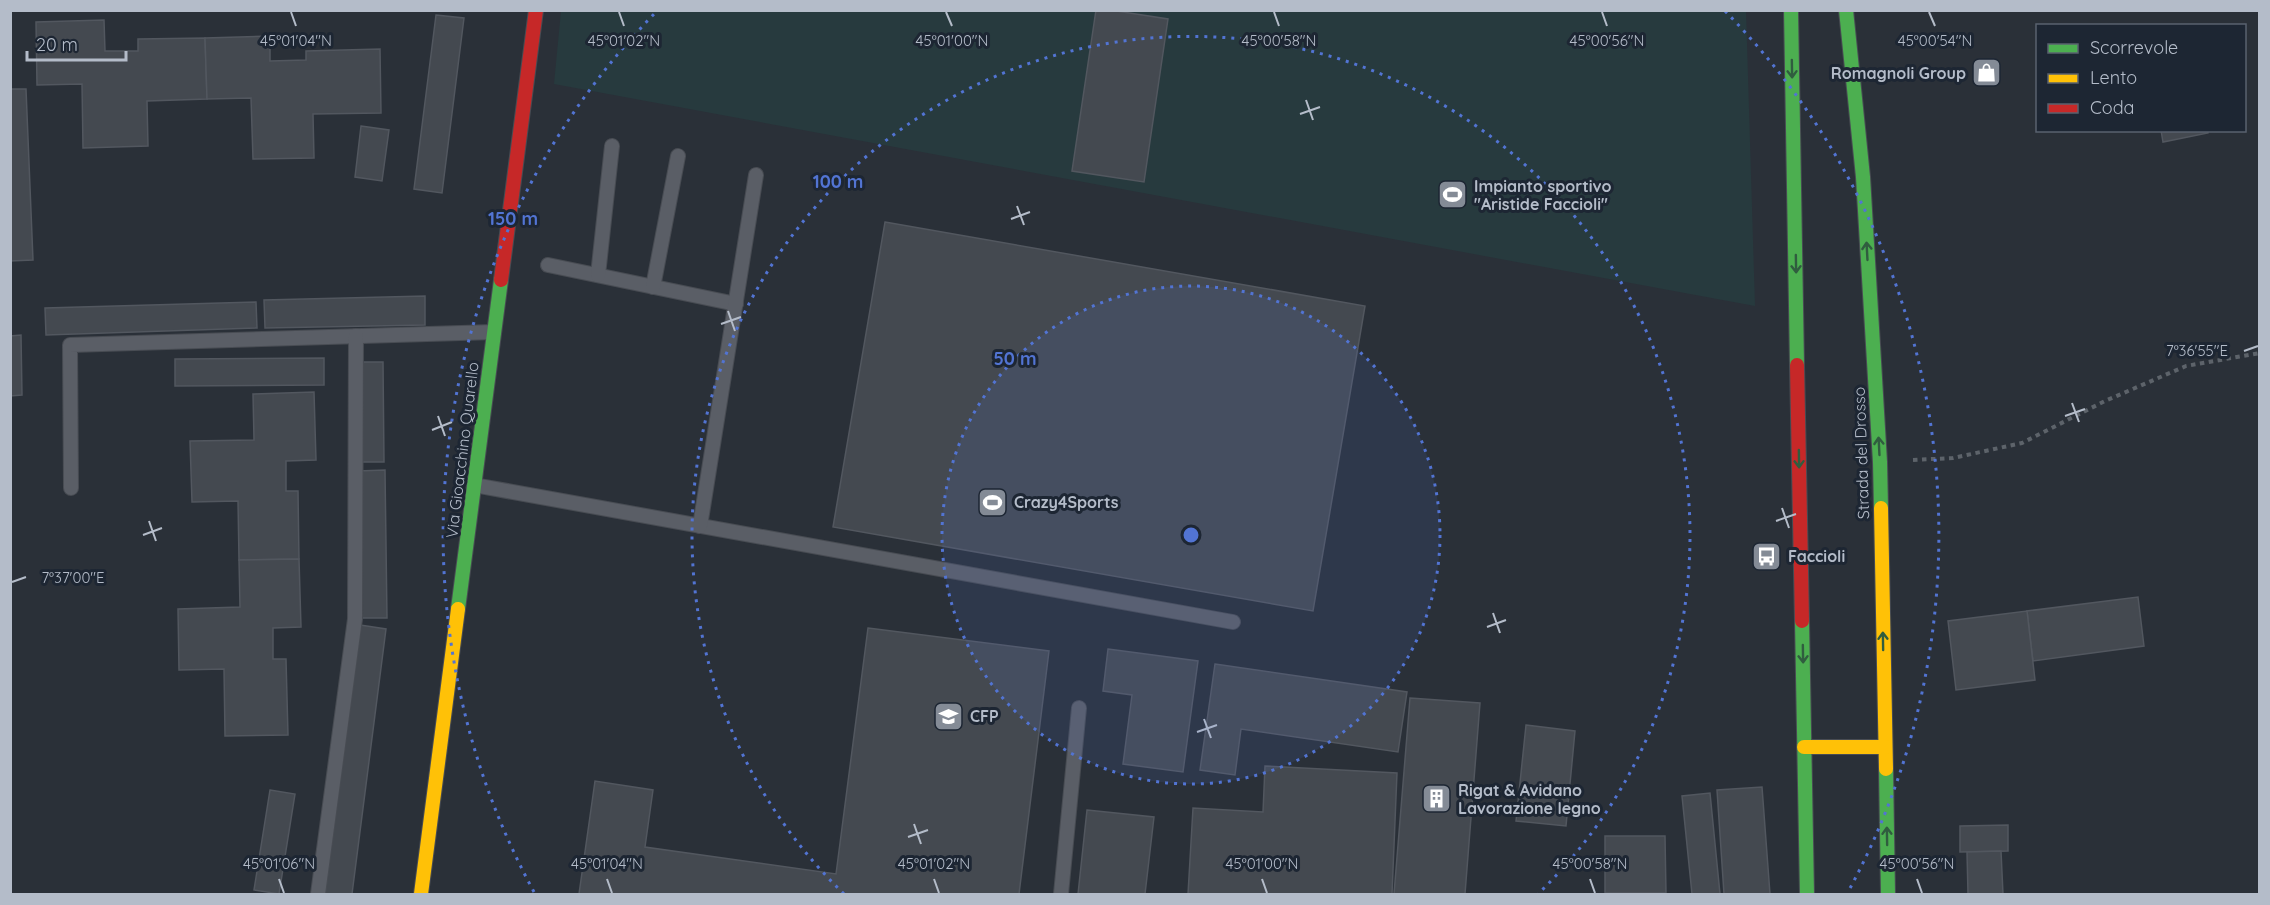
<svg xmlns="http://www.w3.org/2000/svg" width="2270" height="905" font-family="Quicksand,sans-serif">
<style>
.green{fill:#273a3e}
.building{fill:#444950;stroke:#52575f;stroke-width:1.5}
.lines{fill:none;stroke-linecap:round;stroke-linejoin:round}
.lane-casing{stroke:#484c53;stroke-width:16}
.fast-casing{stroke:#484c53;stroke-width:16}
.slow-casing{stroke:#484c53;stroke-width:16}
.jam-casing{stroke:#484c53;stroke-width:16}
.path{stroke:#5d636a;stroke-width:4;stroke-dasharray:4.5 4.5;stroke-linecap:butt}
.lane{stroke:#5a5e66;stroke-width:14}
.fast{stroke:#4caf50;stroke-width:14}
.slow{stroke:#ffc107;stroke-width:14}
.jam{stroke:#c62828;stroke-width:14}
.oneway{stroke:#305d3f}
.ticks{fill:none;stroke:#b4bcc9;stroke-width:2}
.ring{fill:none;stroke:#5274d3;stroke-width:3;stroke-dasharray:3 6}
.labels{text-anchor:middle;stroke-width:6;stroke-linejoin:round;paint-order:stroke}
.poi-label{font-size:16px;font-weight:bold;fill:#b4bcc9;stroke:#1d2633;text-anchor:start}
.street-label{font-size:16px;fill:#b4bcc9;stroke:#1d2633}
.ticks-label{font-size:15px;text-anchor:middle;fill:#b4bcc9;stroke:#1d2633;stroke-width:6;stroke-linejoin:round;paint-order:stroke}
.centre{fill:#5274d3;stroke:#1d2633;stroke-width:3}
.ring-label{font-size:18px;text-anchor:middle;font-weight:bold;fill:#5274d3;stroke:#1d2633;stroke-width:6;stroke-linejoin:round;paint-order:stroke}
</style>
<rect width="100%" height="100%" fill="#2a3038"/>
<!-- green -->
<path class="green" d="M561,11H1746L1755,306L554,84Z"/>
<!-- building -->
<g class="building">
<path d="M1096,10H1110L1168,19L1144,182L1072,171Z"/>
<path d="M436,15L464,18L442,193L414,189Z"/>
<path d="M104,20L105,51H138V39L205,38L207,99L147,101L148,146L83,148L82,84L37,85L36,22Z"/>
<path d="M270,36V61L306,60V51L380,49L381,113L313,114L314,158L253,159L251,98L207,99L205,38Z"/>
<path d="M10,89H26L33,260L10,261Z"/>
<path d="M361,126L389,130L382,181L355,177Z"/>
<path d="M2161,130H2208V133L2163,142Z"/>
<path d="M885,222L1365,306L1313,611L833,527Z"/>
<path d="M425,296V325L265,328L264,300Z"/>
<path d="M256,302L257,328L46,335L45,308Z"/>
<path d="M21,335L22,395L10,396V336Z"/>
<path d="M324,358V385L175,386V359Z"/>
<path d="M357,362H383L384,462H358Z"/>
<path d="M314,392L316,460L286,461V491H298L299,559L239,560L238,501L192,502L190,441L254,440L253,394Z"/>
<path d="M385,470L387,618H360L358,471Z"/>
<path d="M299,559L301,627L273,628V659H286L288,735L225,736L224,669L179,670L178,609L240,607L239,560Z"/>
<path d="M2138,597L2144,646L2033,661L2027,611Z"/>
<path d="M2027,611L2035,680L1956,690L1948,621Z"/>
<path d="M360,625L386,629L352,894H325Z"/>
<path d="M868,628L1049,651L1019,894H579L595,781L653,790L645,847L836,874Z"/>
<path d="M1108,649L1198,661L1183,772L1123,764L1132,695L1103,691Z"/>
<path d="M1215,664L1407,692L1398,752L1241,729L1235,775L1200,770Z"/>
<path d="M1410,698L1480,703L1465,894H1394Z"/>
<path d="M1526,725L1575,731L1566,826L1516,821Z"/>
<path d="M1265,766L1397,773L1392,894H1188L1193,808L1263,812Z"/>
<path d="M1762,787L1770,894H1724L1717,790Z"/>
<path d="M270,790L295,794L279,894L254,890Z"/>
<path d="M1710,793L1720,894H1692L1682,796Z"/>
<path d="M1087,810L1154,817L1145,894H1078Z"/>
<path d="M2008,825V851L1960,852V826Z"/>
<path d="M1605,836H1665L1666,893H1605Z"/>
<path d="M2001,851L2003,894H1968L1967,852Z"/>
</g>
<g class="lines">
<defs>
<g id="lane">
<path d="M548,265L736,304"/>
<path d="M598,275L612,146"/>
<path d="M653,287L678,156"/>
<path d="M474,485L1233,622"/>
<path d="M71,488L70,345L494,332"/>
<path d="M700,526L756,175"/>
<path d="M318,894L355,619L356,336"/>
<path d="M1061,894L1079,708"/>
</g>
<g id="fast">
<path d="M1791,10L1797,365"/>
<path d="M1846,10L1863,177L1880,462L1881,508"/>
<path d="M458,609L501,280"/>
<path d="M1802,621L1807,894"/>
<path d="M1886,769L1888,894"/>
</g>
<g id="slow">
<path d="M1881,508L1886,769"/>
<path d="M1804,747H1885"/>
<path d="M421,894L458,609"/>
</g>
<g id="jam">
<path d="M501,280L536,10"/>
<path d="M1797,365L1802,621"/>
</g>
</defs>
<!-- lane casing -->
<use href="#lane" class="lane-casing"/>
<!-- fast casing -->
<use href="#fast" class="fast-casing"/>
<!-- slow casing -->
<use href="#slow" class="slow-casing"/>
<!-- jam casing -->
<use href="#jam" class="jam-casing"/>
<!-- path -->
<path class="path" d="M1913,460L1953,458L2022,443L2105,401L2186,366L2260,353"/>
<!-- lane -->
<use href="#lane" class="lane"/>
<!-- fast -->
<use href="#fast" class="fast"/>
<!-- slow -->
<use href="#slow" class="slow"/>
<!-- jam -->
<use href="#jam" class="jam"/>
</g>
<!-- one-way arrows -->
<defs><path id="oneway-shaft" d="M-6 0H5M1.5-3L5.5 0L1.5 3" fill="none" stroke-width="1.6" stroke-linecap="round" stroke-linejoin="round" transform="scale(1.5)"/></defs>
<g class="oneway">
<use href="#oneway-shaft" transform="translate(1792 69) rotate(89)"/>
<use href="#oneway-shaft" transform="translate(1867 251) rotate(-93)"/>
<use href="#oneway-shaft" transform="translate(1796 264) rotate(89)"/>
<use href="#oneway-shaft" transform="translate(1879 446) rotate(-93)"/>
<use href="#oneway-shaft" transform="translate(1799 459) rotate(89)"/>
<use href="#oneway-shaft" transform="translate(1883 641) rotate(-91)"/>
<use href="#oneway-shaft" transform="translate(1803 654) rotate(89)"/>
<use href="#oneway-shaft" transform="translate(1887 836) rotate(-91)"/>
</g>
<!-- ticks -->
<path class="ticks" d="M291,12L296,26M619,12L624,26M946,12L952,26M1274,12L1279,26M1602,12L1607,26M1929,12L1935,26M1306,100L1313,120M1300,114L1320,107M1017,206L1024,225M1011,219L1030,212M728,311L735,331M721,324L741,317M2244,351L2258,346M2072,403L2079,422M438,416L445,436M2065,416L2085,409M432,430L452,422M1782,508L1789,528M149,521L156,541M1776,521L1796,514M143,535L162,528M12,582L26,577M1493,613L1500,633M1487,627L1506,620M1204,719L1211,738M1197,732L1217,725M914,824L921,844M908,837L928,830M279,879L284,893M607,879L612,893M934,879L939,893M1262,879L1267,893M1590,879L1595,893M1917,879L1922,893"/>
<!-- distance rings -->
<circle cx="1191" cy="535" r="249" fill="#5274d3" fill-opacity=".12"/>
<g class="ring">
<circle cx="1191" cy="535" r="249"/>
<path d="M844 894A499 499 0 1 1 1538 894"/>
<path d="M534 892A748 748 0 0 1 657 11M1725 11A748 748 0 0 1 1848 892"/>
</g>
<!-- icons -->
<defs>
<symbol id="shop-square" viewBox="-11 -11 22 22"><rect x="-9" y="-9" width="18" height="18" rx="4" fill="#848b96" stroke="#1d2633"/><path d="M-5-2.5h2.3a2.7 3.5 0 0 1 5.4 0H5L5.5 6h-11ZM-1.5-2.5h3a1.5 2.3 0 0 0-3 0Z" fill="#fff"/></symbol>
<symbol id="stadium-square" viewBox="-11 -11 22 22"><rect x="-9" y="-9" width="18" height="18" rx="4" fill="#848b96" stroke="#1d2633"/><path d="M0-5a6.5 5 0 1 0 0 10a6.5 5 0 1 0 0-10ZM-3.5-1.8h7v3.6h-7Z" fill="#fff"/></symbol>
<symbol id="bus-square" viewBox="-11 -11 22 22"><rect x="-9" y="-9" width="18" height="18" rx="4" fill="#848b96" stroke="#1d2633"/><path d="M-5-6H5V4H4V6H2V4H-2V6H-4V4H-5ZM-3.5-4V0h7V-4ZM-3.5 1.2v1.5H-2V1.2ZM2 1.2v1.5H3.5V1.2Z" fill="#fff"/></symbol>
<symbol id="school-square" viewBox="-11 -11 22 22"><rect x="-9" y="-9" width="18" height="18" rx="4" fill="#848b96" stroke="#1d2633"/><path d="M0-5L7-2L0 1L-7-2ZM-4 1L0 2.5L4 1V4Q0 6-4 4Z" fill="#fff"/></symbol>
<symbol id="building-square" viewBox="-11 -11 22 22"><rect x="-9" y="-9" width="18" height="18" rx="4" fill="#848b96" stroke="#1d2633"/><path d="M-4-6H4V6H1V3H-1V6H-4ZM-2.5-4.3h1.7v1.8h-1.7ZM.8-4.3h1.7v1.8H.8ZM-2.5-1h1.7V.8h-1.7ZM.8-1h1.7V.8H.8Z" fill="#fff"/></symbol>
</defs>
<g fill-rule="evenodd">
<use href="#shop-square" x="1970" y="56" width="33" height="33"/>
<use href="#stadium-square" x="1436" y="178" width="33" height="33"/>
<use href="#stadium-square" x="976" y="486" width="33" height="33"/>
<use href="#bus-square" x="1750" y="540" width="33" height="33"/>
<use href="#school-square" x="932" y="700" width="33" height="33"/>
<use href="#building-square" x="1420" y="782" width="33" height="33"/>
</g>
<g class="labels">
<!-- poi labels -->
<g class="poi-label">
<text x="1966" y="79" text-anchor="end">Romagnoli Group</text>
<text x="1474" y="192">Impianto sportivo<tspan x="1474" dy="18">"Aristide Faccioli"</tspan></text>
<text x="1014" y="508">Crazy4Sports</text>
<text x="1788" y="562">Faccioli</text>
<text x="970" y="722">CFP</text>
<text x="1458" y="796">Rigat &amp; Avidano<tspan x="1458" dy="18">Lavorazione legno</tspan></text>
</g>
<!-- street labels -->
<g class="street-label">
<text transform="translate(462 450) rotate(-83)" y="6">Via Gioacchino Quarello</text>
<text transform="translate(1861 453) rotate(-92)" y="6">Strada del Drosso</text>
</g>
</g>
<g class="ticks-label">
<text x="1607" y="46">45°00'56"N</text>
<text x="1935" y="46">45°00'54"N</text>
<text x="296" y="46">45°01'04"N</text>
<text x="624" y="46">45°01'02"N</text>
<text x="952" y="46">45°01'00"N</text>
<text x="1279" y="46">45°00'58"N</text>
<text x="2197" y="356">7°36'55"E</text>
<text x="73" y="583">7°37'00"E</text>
<text x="279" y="869">45°01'06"N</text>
<text x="607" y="869">45°01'04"N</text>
<text x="934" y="869">45°01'02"N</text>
<text x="1262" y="869">45°01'00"N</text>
<text x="1590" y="869">45°00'58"N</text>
<text x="1917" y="869">45°00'56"N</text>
</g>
<circle cx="1191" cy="535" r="9" class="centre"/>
<g class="ring-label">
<text x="838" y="188">100 m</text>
<text x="513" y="225">150 m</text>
<text x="1015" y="365">50 m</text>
</g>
<!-- border -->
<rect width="2270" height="905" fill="none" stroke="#b4bcc9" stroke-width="24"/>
<!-- legend -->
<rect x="2036" y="24" width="210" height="108" fill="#1d2633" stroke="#59626f" stroke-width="1.5"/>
<rect x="2048" y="44" width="30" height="9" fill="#4caf50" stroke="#59626f" stroke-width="1.5"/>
<text x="2090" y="54" font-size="18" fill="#b4bcc9">Scorrevole</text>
<rect x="2048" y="74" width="30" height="9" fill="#ffc107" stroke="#59626f" stroke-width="1.5"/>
<text x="2090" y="84" font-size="18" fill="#b4bcc9">Lento</text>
<rect x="2048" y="104" width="30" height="9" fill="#c62828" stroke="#59626f" stroke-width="1.5"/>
<text x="2090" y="114" font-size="18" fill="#b4bcc9">Coda</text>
<!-- scale -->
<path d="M27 51v9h99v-9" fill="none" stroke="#b4bcc9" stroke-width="3"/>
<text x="36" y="51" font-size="18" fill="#b4bcc9" stroke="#1d2633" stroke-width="4.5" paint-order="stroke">20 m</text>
</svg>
